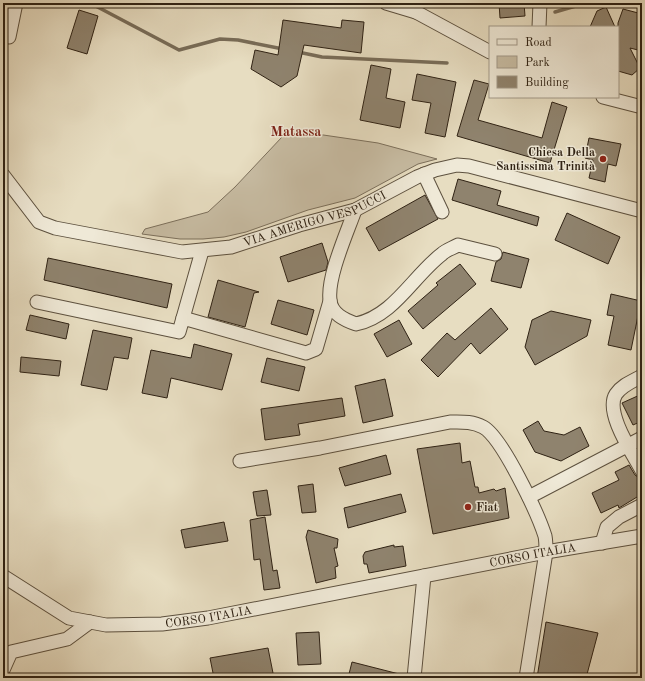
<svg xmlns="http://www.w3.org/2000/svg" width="645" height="681" font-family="'Old Standard TT',serif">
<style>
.green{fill:#c8bda4;stroke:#7c705c}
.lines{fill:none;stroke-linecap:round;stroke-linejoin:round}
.stream{stroke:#786c58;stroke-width:3.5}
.building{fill:#8f836e;stroke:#2f2214}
.minor-casing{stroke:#5d513f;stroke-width:15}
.minor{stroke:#efe9d7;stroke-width:13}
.poi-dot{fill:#8f2418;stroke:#efe9d7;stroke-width:1.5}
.labels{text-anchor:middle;stroke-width:3;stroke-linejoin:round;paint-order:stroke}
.poi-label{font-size:12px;font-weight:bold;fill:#2f2214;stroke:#efe9d7;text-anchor:end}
.street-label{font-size:12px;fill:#2f2214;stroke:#efe9d7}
.quarter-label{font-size:14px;font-weight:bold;fill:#7a1f14;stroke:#efe9d7}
</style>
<rect width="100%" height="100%" fill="#e7ddc1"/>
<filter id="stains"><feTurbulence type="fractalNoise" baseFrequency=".005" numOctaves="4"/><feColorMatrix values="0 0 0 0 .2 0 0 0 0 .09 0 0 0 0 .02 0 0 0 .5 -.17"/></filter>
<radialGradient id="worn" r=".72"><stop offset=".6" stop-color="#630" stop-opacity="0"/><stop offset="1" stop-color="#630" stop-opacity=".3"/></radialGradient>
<!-- green -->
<path class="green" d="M296,131L378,143L437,159L418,164L355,198L308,210L246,232L224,237L203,239H180L142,234L145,229L208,212L235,187L282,137L289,132Z"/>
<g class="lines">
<!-- stream -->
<g class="stream">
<path d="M90,3L179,50L220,39L238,40L283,49"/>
<path d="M555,12L586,3"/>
<path d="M298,52L322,57L447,63"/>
</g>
</g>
<!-- building -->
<g class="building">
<path d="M499,3H524L525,16L500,18Z"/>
<path d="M606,7L615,27H590L597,11Z"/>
<path d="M623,9L642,14V51L630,48L640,68L632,75L618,71V23Z"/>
<path d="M79,10L98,16L87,54L67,48Z"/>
<path d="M283,20L341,28L342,20L364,22L361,53L304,45L297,76L281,87L251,69L255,50L278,55Z"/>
<path d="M371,65L391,69L386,98L405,102L400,128L360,120Z"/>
<path d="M417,74L456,82L445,137L425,133L431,103L412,100Z"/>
<path d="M474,80L489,84L478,120L517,131L542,138L552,102L567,107L550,163L457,136Z"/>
<path d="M589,138L621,144L616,166L608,164L605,182L589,178L593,160L585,158Z"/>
<path d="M458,179L501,191L497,205L539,217L537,226L452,200Z"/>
<path d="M425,195L438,219L379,251L366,228Z"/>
<path d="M567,213L620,237L608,264L555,240Z"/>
<path d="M322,243L328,262L326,270L288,282L280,257Z"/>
<path d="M503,252L529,259L521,288L491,281L496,262L501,259Z"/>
<path d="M48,258L172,284L167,308L44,280Z"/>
<path d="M460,264L476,284L423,329L408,311L438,285L436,283Z"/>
<path d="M218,280L259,292L254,293L245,327L208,317Z"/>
<path d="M611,294L641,301L631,350L608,345L614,316L607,315Z"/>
<path d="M278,300L314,310L307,335L271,324Z"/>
<path d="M491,308L508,329L480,354L471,343L438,377L421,360L447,333L455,340Z"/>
<path d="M551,311L591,320L587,336L535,365L525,347L532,320Z"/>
<path d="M30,315L69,324L66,339L26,330Z"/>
<path d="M399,320L412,344L387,357L374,334Z"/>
<path d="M93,330L132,338L128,359L114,357L107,390L81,385Z"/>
<path d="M194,344L232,354L222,390L171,378L167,398L142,393L151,350L191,358Z"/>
<path d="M21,357L61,361L59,376L20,372Z"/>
<path d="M267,358L305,367L299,391L261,382Z"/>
<path d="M385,379L393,416L363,423L355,386Z"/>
<path d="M642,394V421L633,425L622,403Z"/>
<path d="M342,398L345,416L298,424L300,435L265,440L261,409Z"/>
<path d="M538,421L544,431L564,435L580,427L589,446L561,461L535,452L523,430Z"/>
<path d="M460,443L462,463L470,461L475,487H478L479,493L494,489L496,491L505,488L509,518L433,534L417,449Z"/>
<path d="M386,455L391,474L345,486L339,468Z"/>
<path d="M629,465L635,475L642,480V494L619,508L618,505L601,513L592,493L619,480L615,472Z"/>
<path d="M313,484L316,512L302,513L298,486Z"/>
<path d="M267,490L271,515L257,516L253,492Z"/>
<path d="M401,494L406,512L348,528L344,508Z"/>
<path d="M265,517L273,571L277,570L280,588L264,590L260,559L254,560L250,520Z"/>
<path d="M224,522L228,541L185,548L181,530Z"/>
<path d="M308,530L338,539L337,548H334L338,566L335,567L336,578L316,583L306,537Z"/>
<path d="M394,545V547L403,546L406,566L369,573L367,564H364L363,556L365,552Z"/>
<path d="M546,622L598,633L586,678H537Z"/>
<path d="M319,632L321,664L298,665L296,633Z"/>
<path d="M268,648L274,678H214L210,658Z"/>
<path d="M352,662L403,675L402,678H348Z"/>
</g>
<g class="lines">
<defs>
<g id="minor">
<path d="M386,3L416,12"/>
<path d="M411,3L416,12L490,52"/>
<path d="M539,27L540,3"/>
<path d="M9,37L16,3"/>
<path d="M603,97L642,107"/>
<path d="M424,174L442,212"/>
<path id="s1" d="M3,175L39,222L55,228L182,252L231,247L299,225L355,210L417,177L435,170L457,165L469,166L642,211"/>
<path d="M355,210C347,233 327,277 330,300C331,314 345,320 356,324C394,316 413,276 442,254C446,250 453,248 458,245L495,254"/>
<path d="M37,302L179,332L183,318L306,353L316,349L330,301"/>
<path d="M183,318L202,251"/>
<path d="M642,376C633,381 622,385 616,394C604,412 633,454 642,471"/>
<path d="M240,461L320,448L450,422C461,422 472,421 483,427C502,437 538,514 545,536C546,541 546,547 546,552L526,678"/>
<path d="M529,497L642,438"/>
<path d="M602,543L607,527L619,517L642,505"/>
<path id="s2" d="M3,576L69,618L106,625L162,624L208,618L546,552L642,536"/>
<path d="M3,670L11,652L67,639L90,622"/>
<path d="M414,678L424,576"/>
</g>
</defs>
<!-- minor casing -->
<use href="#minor" class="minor-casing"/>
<!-- minor -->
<use href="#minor" class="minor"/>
</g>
<!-- markers -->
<g class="poi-dot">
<circle cx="603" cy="159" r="4"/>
<circle cx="468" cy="507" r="4"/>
</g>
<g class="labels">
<!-- poi labels -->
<g class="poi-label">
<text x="595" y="156">Chiesa Della<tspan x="595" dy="14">Santissima Trinità</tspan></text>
<text x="476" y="511" text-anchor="start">Fiat</text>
</g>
<!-- street labels -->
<g class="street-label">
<text dy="4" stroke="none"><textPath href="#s1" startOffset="343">VIA AMERIGO VESPUCCI</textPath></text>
<text dy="4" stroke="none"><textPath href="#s2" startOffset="549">CORSO ITALIA</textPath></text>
<text dy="4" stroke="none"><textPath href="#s2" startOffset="219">CORSO ITALIA</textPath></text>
</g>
<!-- quarter labels -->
<g class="quarter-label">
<text x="296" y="136">Matassa</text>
</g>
</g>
<!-- margin -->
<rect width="645" height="681" fill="none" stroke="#e7ddc1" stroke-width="16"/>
<rect x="4" y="4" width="637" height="673" fill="none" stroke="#2f2214" stroke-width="2"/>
<rect x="8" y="8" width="629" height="665" fill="none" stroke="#2f2214"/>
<!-- legend -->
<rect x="489" y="26" width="130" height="72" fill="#efe9d7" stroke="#a29989"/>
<rect x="497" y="39" width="20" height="6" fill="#efe9d7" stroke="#a29989"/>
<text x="525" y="46" font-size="12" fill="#2f2214">Road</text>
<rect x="497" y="56" width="20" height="12" fill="#c8bda4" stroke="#a29989"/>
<text x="525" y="66" font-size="12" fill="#2f2214">Park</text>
<rect x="497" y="76" width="20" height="12" fill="#8f836e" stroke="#a29989"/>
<text x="525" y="86" font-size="12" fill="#2f2214">Building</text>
<rect width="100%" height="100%" filter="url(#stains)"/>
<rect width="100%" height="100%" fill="url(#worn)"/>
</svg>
